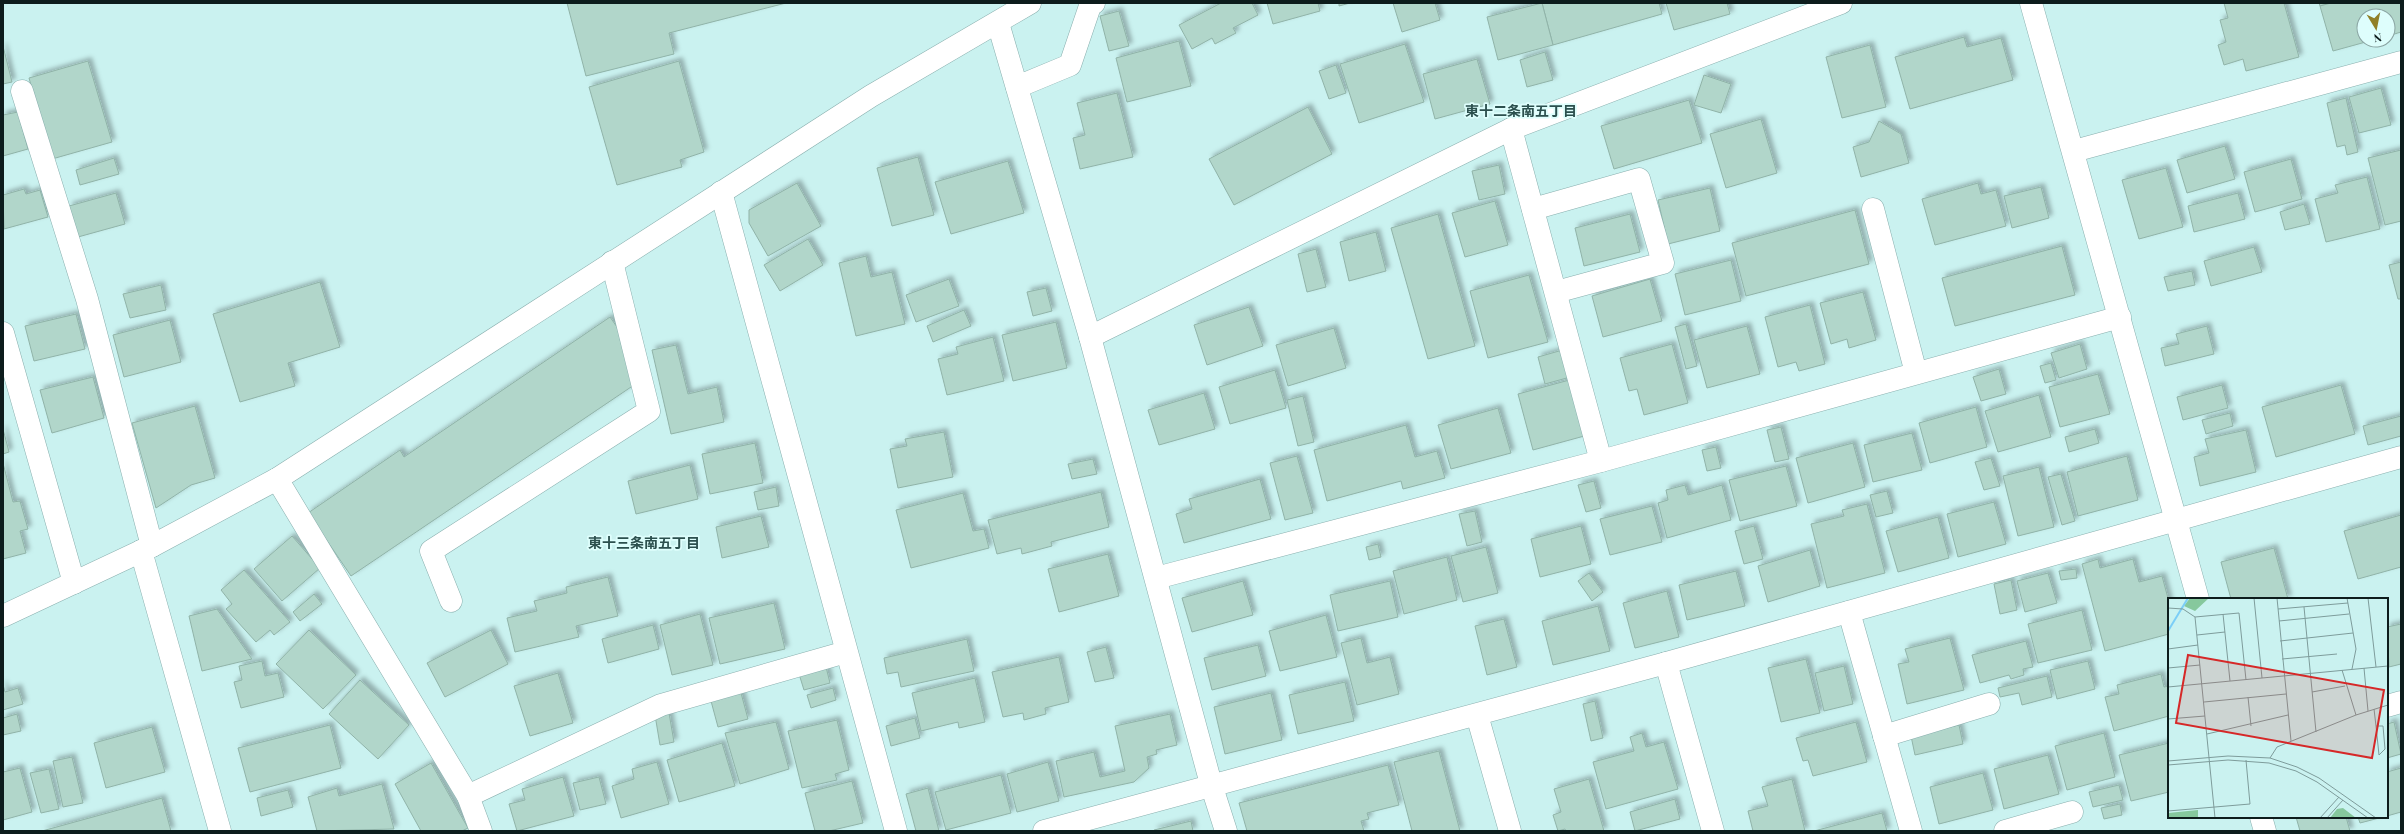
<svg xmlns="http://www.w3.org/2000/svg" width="2404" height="834" font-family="'Playfair Display','Noto Sans JP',serif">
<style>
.building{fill:#b1d6ca;stroke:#90b3a8;filter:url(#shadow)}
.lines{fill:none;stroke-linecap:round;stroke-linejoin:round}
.minor-casing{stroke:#89afae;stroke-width:23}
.minor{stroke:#fff;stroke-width:22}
.labels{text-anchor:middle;stroke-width:3.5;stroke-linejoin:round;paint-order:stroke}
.neighbourhood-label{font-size:14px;font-weight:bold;fill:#2c504e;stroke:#defefc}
.inset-river{fill:none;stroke:#7bcef7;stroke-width:2}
.inset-road{fill:none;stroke:#7e9c9b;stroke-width:1}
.view{fill:#d62828;fill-opacity:0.15;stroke:#d62828;stroke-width:2}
.inset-edge{fill:none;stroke:#0d1c1c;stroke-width:2}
</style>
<defs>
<filter id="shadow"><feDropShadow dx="3.5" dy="-3.5" stdDeviation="2" flood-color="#0004"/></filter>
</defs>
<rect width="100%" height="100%" fill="#caf2f0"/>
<!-- building -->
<g class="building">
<path d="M567,3H786L669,33L674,54L586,76Z"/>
<path d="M1221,3H1252L1258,15L1233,28L1236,33L1215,44L1212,38L1192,49L1179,25Z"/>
<path d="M1267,3H1318L1320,11L1273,24Z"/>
<path d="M1339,3H1350L1339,6Z"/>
<path d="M1393,3H1435L1440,20L1402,32Z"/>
<path d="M1542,3H1659L1662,14L1553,45Z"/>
<path d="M1542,3L1553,45L1498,60L1487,17Z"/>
<path d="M1666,3H1727L1730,14L1674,30Z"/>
<path d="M2224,3H2284L2299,57L2246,71L2243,59L2224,65L2218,45L2226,42L2220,20L2228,18Z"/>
<path d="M2319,3H2331L2320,6Z"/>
<path d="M2331,3H2401V32L2388,36V16H2364V40H2373L2333,51L2320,6Z"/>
<path d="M1119,11L1129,46L1109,51L1100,16Z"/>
<path d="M1964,37L1967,47L2001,38L2013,80L1910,109L1895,57Z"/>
<path d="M1179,41L1191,86L1127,102L1116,58Z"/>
<path d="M1405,44L1424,102L1359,123L1340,64Z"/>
<path d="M1870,45L1886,107L1842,118L1826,57Z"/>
<path d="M3,46L12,82L3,84Z"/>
<path d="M1545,52L1553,80L1527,87L1520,60Z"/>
<path d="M1477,59L1490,104L1435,119L1423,74Z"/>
<path d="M88,61L112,142L52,159L29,78Z"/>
<path d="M679,61L704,152L680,160L682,167L617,185L589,87Z"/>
<path d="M1336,65L1346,93L1329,99L1319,71Z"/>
<path d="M1704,75L1731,84L1721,113L1694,105Z"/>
<path d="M2381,88L2391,125L2359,133L2349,97Z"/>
<path d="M1117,93L1133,157L1080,169L1073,138L1085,135L1077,103Z"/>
<path d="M2346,98L2358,152L2347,155L2345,145L2337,147L2327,103Z"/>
<path d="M1689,100L1702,143L1614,169L1601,126Z"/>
<path d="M1308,107L1332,154L1234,205L1209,159Z"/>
<path d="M18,112L28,149L3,156V115Z"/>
<path d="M1761,119L1777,173L1726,188L1710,134Z"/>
<path d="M1879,121L1901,134L1909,163L1861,177L1853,147L1869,142Z"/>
<path d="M2225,146L2235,179L2187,193L2177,160Z"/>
<path d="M2401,150V221L2385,225L2368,158Z"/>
<path d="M918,157L934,215L892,226L877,168Z"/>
<path d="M114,158L119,174L80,185L76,170Z"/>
<path d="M2291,159L2302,199L2255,212L2244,172Z"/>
<path d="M1008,161L1024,213L951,234L935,182Z"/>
<path d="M1499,165L1505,194L1479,200L1472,171Z"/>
<path d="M2166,168L2183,227L2139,239L2122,180Z"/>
<path d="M2367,177L2380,229L2326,242L2315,199L2338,193L2335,185Z"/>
<path d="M797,183L821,226L768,256L749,223V210Z"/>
<path d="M1978,183L1981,194L1996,190L2006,226L1935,245L1922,199Z"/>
<path d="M2041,187L2049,218L2012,228L2004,196Z"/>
<path d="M1710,188L1720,231L1668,244L1658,200Z"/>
<path d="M24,189L26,194L40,190L48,217L4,229L3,195Z"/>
<path d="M116,193L125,224L78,237L69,206Z"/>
<path d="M2238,193L2245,219L2194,232L2188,206Z"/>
<path d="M1495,201L1508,245L1465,257L1452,213Z"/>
<path d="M2304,204L2310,224L2285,230L2280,212Z"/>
<path d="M1855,210L1869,264L1746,296L1732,243Z"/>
<path d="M1438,214L1475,346L1428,359L1391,228Z"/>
<path d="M1630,214L1640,252L1584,266L1575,228Z"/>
<path d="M1376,232L1386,271L1349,281L1340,242Z"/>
<path d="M808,239L823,265L780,291L764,265Z"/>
<path d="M2062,246L2075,295L1955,326L1942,278Z"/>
<path d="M2254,247L2262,272L2211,286L2204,261Z"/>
<path d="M1316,249L1326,287L1307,292L1298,254Z"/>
<path d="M866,256L871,277L892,272L905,324L856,336L839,263Z"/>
<path d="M1731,260L1741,301L1685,315L1675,274Z"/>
<path d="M2401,262V299H2398L2389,265Z"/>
<path d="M2192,271L2195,285L2168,291L2164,277Z"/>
<path d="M1529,275L1548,342L1488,358L1470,291Z"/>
<path d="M949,279L959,306L916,322L906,295Z"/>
<path d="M1650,279L1662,321L1603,337L1592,296Z"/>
<path d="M320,282L340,347L288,363L295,386L240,402L213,314Z"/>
<path d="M161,285L166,310L130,318L123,294Z"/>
<path d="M1046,288L1052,311L1033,316L1027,292Z"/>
<path d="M1863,292L1876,340L1849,348L1847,339L1831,344L1820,303Z"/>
<path d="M1810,305L1825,364L1799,371L1796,362L1778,367L1765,317Z"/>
<path d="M1249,307L1263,346L1207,365L1194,325Z"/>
<path d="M964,310L971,326L933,342L927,326Z"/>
<path d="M76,314L85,349L34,361L25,326Z"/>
<path d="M610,317L626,340L634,385L351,576L308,513L400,450L404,457Z"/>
<path d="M170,320L181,362L124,377L113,335Z"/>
<path d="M1056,322L1067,368L1013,381L1002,335Z"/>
<path d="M1686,324L1697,366L1686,369L1675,327Z"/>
<path d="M1747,326L1760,374L1707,388L1694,340Z"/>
<path d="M2207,326L2214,354L2165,366L2161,348L2179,344L2176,334Z"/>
<path d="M1334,328L1346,368L1288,386L1276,345Z"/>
<path d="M993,337L1004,381L947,395L938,359L958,354L956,347Z"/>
<path d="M1672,344L1688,403L1644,415L1637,389L1629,391L1620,358Z"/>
<path d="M2080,344L2087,369L2059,378L2051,353Z"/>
<path d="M676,345L688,394L717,387L724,422L671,434L652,350Z"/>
<path d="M1566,349L1574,376L1545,384L1538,357Z"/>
<path d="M2051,363L2056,380L2045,383L2040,366Z"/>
<path d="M1999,369L2006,394L1981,401L1973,377Z"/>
<path d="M1275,370L1286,408L1230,424L1219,387Z"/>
<path d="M2098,374L2110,414L2060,427L2049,387Z"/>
<path d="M93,377L104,418L52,433L40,390Z"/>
<path d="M1573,379L1588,435L1533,450L1518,394Z"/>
<path d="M2222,385L2228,408L2183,420L2177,397Z"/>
<path d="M2341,385L2355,434L2276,457L2262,407Z"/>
<path d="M1204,393L1215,429L1159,445L1148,410Z"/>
<path d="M2039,395L2051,437L1998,452L1985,411Z"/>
<path d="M1303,396L1314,442L1298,446L1287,400Z"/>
<path d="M195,406L215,478L191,485L156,508L132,423Z"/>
<path d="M1976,407L1987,447L1930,463L1919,423Z"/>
<path d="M1498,408L1511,453L1451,469L1438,425Z"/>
<path d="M2230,413L2233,426L2206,434L2202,420Z"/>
<path d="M2401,416V436L2368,445L2363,426Z"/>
<path d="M1406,425L1415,457L1437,451L1445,478L1403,489L1401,481L1327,501L1314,450Z"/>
<path d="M1781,427L1789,459L1775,462L1767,430Z"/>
<path d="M3,429L9,452L3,454Z"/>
<path d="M2095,429L2099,443L2069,452L2065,437Z"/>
<path d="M2246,430L2256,472L2200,486L2194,457L2209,453L2205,439Z"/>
<path d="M944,432L953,477L898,488L890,449L907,446L905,439Z"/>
<path d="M1912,433L1922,470L1873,482L1864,445Z"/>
<path d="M755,443L763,483L710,494L702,454Z"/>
<path d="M1853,443L1865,487L1808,503L1796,458Z"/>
<path d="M1716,447L1721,468L1707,471L1702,450Z"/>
<path d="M1297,456L1313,513L1285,520L1270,463Z"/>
<path d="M2127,456L2138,500L2078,516L2067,472Z"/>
<path d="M1991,458L2000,486L1984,490L1975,462Z"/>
<path d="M1093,459L1097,474L1072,479L1068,464Z"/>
<path d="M3,463L13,502L20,501L28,529L20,531L26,553L3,559Z"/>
<path d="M690,465L698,499L636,514L628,481Z"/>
<path d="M1786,466L1797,506L1740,521L1729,480Z"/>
<path d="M2039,467L2054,527L2018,536L2003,476Z"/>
<path d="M2061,474L2075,521L2062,525L2048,477Z"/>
<path d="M1260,479L1271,519L1184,543L1176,514L1192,509L1189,499Z"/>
<path d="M1594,481L1601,508L1586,512L1578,485Z"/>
<path d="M1685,485L1688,495L1722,485L1731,520L1667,538L1658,503L1668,500L1666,490Z"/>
<path d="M776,487L779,506L758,510L754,492Z"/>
<path d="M1887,491L1893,513L1876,517L1870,495Z"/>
<path d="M1101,492L1109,527L1051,542L1052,546L1022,554L1021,548L997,554L988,520Z"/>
<path d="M963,493L973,531L984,529L989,548L911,568L896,510Z"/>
<path d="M1994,502L2006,544L1958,557L1947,514Z"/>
<path d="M1867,504L1885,573L1827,588L1811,524L1844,516L1842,510Z"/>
<path d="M1652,506L1662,542L1610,555L1600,519Z"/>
<path d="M1475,511L1482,542L1467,546L1459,514Z"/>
<path d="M2401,515V567L2358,579L2344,531Z"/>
<path d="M761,516L769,547L722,558L716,527Z"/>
<path d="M1938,517L1949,558L1898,572L1886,531Z"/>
<path d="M1581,526L1591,564L1540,577L1531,539Z"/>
<path d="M1754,526L1763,559L1744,564L1735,531Z"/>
<path d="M292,536L320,568L282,601L254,569Z"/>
<path d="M1378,544L1381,557L1369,560L1366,547Z"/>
<path d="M1486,547L1498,593L1463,602L1451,556Z"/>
<path d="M2274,548L2288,599H2231L2221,562Z"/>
<path d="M1810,550L1820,586L1768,602L1758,566Z"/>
<path d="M1108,554L1119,596L1059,612L1048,569Z"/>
<path d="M1447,557L1457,600L1404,614L1393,571Z"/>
<path d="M2098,559L2100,568L2133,559L2139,582L2162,576L2169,602V634L2105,651L2082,564Z"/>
<path d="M2076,569L2077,578L2061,580L2059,571Z"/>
<path d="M244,570L290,622L274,635L270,630L256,642L226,609L232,604L221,590Z"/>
<path d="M1736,571L1745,606L1687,620L1679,585Z"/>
<path d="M1589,573L1603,592L1592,601L1578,581Z"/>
<path d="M2048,573L2057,603L2025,612L2017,581Z"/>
<path d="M608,577L618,616L576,626L579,637L515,652L507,618L537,611L534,601L567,593L566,587Z"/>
<path d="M2011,580L2017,610L2000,614L1994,584Z"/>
<path d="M1243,581L1253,615L1192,632L1182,598Z"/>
<path d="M1390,581L1398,617L1338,631L1330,595Z"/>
<path d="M1667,591L1679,637L1635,648L1623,603Z"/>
<path d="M314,594L322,604L300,621L293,612Z"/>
<path d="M774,603L785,649L720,664L709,618Z"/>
<path d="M1598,606L1610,651L1553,665L1542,621Z"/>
<path d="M217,609L252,659L202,671L189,616Z"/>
<path d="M2082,610L2092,650L2038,663L2028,624Z"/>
<path d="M700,614L713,665L672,675L660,625Z"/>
<path d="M1326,615L1337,657L1280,671L1269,631Z"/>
<path d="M1504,619L1517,667L1487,675L1475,626Z"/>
<path d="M2401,624V664L2389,667L2387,627Z"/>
<path d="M653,625L659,649L608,663L602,639Z"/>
<path d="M309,630L356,675L323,709L276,664Z"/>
<path d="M491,630L508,664L445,697L427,663Z"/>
<path d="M1361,638L1367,663L1390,657L1399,694L1357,705L1341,643Z"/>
<path d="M1950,638L1964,690L1907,704L1898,664L1909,662L1905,649Z"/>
<path d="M967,639L974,671L901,687L898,672L887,674L884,658Z"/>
<path d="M2026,641L2033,667L2023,669L2024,675L2011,679L2009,675L1980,683L1972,655Z"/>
<path d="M1258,645L1266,676L1212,690L1204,658Z"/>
<path d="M1106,647L1114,678L1095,682L1087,652Z"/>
<path d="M1059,657L1069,702L1045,708L1046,714L1024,720L1023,713L1003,717L992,672Z"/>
<path d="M1806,659L1820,713L1781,722L1768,668Z"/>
<path d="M262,661L265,676L278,673L284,697L241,708L234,682L242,680L239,666Z"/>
<path d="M2088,661L2095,689L2057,699L2050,670Z"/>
<path d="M1844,666L1853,704L1824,711L1815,673Z"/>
<path d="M826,667L830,683L804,690L799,674Z"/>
<path d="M558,673L573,723L530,736L514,686Z"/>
<path d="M2161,674L2164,687L2169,686V716L2114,731L2105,697L2119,694L2117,685Z"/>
<path d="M2047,676L2052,697L2022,705L2019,693L2000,697L1998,688Z"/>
<path d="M975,678L985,722L959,728L958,722L921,731L912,693Z"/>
<path d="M360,680L409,725L378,759L329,714Z"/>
<path d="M1345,682L1354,721L1298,734L1289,695Z"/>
<path d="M3,684L5,692L18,688L23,704L3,710Z"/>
<path d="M833,688L836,700L811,708L807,695Z"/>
<path d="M741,693L748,719L718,727L711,701Z"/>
<path d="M1271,693L1282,740L1225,754L1214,707Z"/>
<path d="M1595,701L1603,738L1591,741L1583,704Z"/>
<path d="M669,713L674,742L660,745L655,715Z"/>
<path d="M17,714L21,731L3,735V718Z"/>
<path d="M1170,714L1177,745L1156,750L1157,754L1147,757L1149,768L1134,782L1064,797L1056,761L1094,752L1100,777L1125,771L1115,726Z"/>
<path d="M915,718L920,738L891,746L886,726Z"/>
<path d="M837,720L849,770L835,774L837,780L802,788L788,731Z"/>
<path d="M776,722L789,769L740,784L725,733Z"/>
<path d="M1856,722L1867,762L1813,776L1808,760L1803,761L1796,738Z"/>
<path d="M2394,722L2401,754L2387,758V724Z"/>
<path d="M330,725L341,768L250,792L238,748Z"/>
<path d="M1959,725L1963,744L1915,755L1911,736Z"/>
<path d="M152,727L165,772L106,788L94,743Z"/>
<path d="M1642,733L1646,747L1664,742L1678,789L1606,809L1593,762L1634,751L1630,737Z"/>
<path d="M2104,733L2115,777L2067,790L2055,746Z"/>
<path d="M722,743L735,786L679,802L667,760Z"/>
<path d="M2169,743V792L2131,801L2119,755Z"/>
<path d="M1439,751L1460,831H1412L1394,762Z"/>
<path d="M2048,755L2059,794L2004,809L1994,769Z"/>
<path d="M72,757L83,803L63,807L53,761Z"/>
<path d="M657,762L669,804L621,818L612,786L634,779L632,769Z"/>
<path d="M1048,762L1059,801L1017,812L1007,774Z"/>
<path d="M431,763L468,828L462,831H421L395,784Z"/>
<path d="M1388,765L1399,805L1367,813L1369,819L1361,821L1364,831H1247L1239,803Z"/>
<path d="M20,768L32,812L3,820V772Z"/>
<path d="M2401,768V812L2387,816V772Z"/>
<path d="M49,769L59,809L41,813L30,773Z"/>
<path d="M1983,773L1993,810L1939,824L1930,787Z"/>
<path d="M1001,775L1011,813L946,830L935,792Z"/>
<path d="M563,777L574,816L517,831L509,804L525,800L522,789Z"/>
<path d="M599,777L606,804L580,810L573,783Z"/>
<path d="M1589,779L1604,831H1566L1565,829L1558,831L1553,815L1561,812L1554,789Z"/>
<path d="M1792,779L1805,831H1753L1748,811L1768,806L1762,787Z"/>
<path d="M852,781L863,823L829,831H815L805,793Z"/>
<path d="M382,784L394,829L317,831L308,797L337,788L339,796Z"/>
<path d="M2119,785L2123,800L2093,807L2089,792Z"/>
<path d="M928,788L939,831H916L906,794Z"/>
<path d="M288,790L293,807L261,816L257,798Z"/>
<path d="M162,798L171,831H42Z"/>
<path d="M1675,799L1680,819L1635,831L1630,812Z"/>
<path d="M2120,804L2122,815L2104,819L2101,808Z"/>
<path d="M1882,813L1887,831H1814Z"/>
<path d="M2296,817H2346L2350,831H2300Z"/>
<path d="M2358,817H2383L2360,823Z"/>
<path d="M1191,821L1193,831H1154V830Z"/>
</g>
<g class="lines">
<defs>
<g id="minor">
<path d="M2031,3L2198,599"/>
<path d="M998,23L1090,337L1211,784L1226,831"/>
<path d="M1017,87L1070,65L1090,6L1094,3"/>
<path d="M22,91L87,299L152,546"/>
<path d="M1511,129L1601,461"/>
<path d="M2074,151L2401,62"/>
<path d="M721,192L896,831"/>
<path d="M1533,209L1639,179L1663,263L1556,292"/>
<path d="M1873,209L1916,373"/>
<path d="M3,333L74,583"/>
<path d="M1090,337L1511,129L1841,3"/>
<path d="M277,479L468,796L481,831"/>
<path d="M141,551L220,831"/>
<path d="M1156,578L1601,461L2120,317"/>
<path d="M451,601L431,551L649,411L612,262"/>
<path d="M1849,612L1911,831"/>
<path d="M3,616L152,546L277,479L871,96L1030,3"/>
<path d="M1666,663L1713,831"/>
<path d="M2387,706L2401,702"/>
<path d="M1477,715L1510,831"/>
<path d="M1884,736L1989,704"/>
<path d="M468,796L661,705L846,652"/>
<path d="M2261,817L2265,831"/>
<path d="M1044,831L1666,663L2401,457"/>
<path d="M2005,831L2072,812"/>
</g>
</defs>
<!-- minor casing -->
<use href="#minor" class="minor-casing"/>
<!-- minor -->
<use href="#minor" class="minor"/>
</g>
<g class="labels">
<!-- neighbourhood labels -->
<g class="neighbourhood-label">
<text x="1521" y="116">東十二条南五丁目</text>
<text x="644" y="548">東十三条南五丁目</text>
</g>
</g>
<!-- overview -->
<g transform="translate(2168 598)">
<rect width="220" height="220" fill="#caf2f0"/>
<path d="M22,0H41L27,13L16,8ZM175,210L188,220H162L169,211ZM30,212V220H0V215Z" fill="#86c89d"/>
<path class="inset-river" d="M0,33L20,0"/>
<path class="inset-road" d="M86,0L94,80M109,0L123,143M179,0L188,51L184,71M200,0L208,69M136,9L148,134M0,10L15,11L27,19L47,220M110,11L180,5M55,16L62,83M27,19L71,15L78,82M111,23L181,16M29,37L57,34M112,43L185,35M0,51L30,47M114,61L169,56M0,70L32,67M196,70L200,113M174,72L188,117M0,89L220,68M144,94L177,88M80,99L83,128M36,104L118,96M206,111L208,128L211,157L217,151L215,128H208M0,121L37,118M39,136L120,117M102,160L109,149L188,117L220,107M0,163L60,158L102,160L129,169L151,180L208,220M0,167L60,162L101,165L128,173L149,184L200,220M0,213L82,206L78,162M152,220L171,199M159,220L175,202"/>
<path class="view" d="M20,57L216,92L204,160L8,125Z"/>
<rect width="220" height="220" class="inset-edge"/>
</g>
<!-- border -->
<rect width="2404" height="834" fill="none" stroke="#0d1c1c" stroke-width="8"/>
<!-- north arrow -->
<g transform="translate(2376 28) rotate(170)"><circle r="19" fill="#defefc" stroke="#8aa4a2"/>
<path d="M0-3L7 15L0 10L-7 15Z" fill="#918027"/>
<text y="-6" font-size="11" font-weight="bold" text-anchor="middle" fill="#0d1c1c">N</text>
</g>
</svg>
